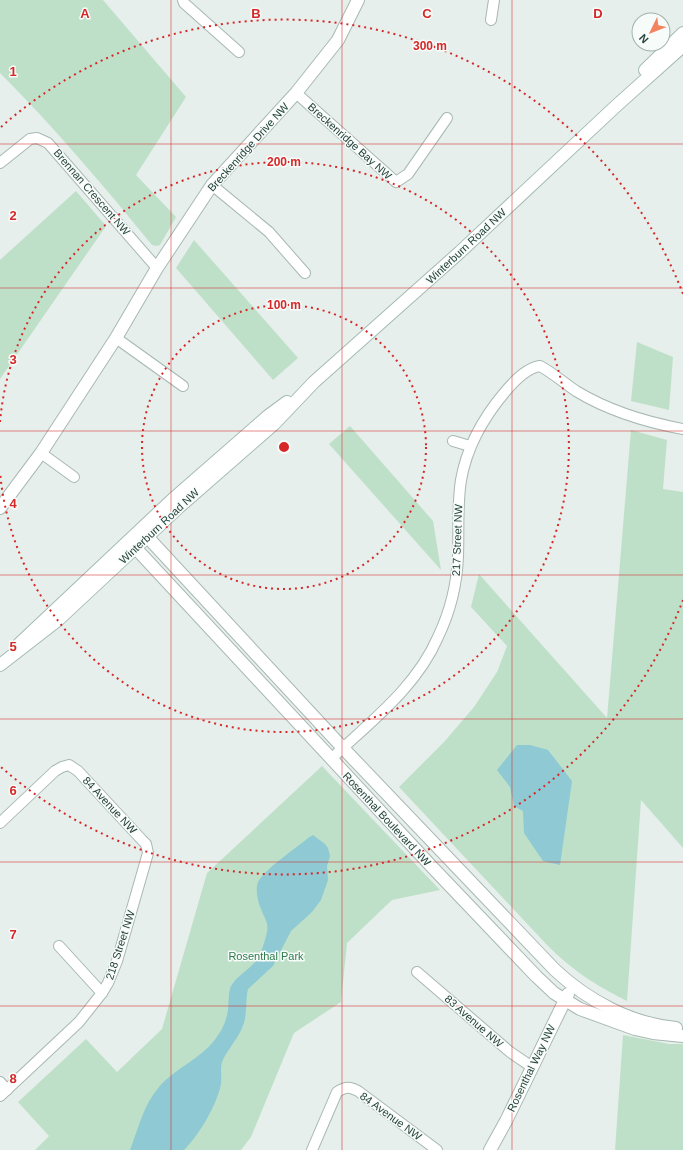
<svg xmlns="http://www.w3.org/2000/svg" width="683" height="1150" font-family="Arial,sans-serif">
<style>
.green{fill:#bfe0c8}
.water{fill:#8ec9d4}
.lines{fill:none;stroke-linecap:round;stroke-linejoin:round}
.minor-casing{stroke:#a8b8b2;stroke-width:12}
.tertiary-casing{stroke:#a8b8b2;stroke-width:14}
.secondary-casing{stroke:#a4bbb3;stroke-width:14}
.minor{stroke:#fff;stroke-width:10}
.tertiary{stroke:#fff;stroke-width:12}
.secondary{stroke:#fff;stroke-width:12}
.grid{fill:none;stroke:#d62828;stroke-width:1;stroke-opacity:0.55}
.ring{fill:none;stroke:#d62828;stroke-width:2;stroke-dasharray:2 4}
.labels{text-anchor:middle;stroke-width:3;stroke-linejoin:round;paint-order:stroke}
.street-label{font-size:11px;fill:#24423a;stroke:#f7fbf9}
.park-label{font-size:11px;fill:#2d7a4b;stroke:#f7fbf9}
.grid-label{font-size:13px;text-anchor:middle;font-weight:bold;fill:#d62828;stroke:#f7fbf9;stroke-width:3;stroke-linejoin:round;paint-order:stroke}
.centre{fill:#d62828;stroke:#f7fbf9;stroke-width:2}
.ring-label{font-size:12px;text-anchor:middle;font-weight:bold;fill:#d62828;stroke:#f7fbf9;stroke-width:3;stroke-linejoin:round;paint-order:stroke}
</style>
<rect width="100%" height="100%" fill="#e6efeb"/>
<!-- green -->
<g class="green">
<path d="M0,0H103L186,97L136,175L176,217L160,245L157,246L152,245C104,186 54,127 0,73Z"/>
<path d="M76,191L106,226L0,379V260Z"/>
<path d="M194,240L298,358L273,380L176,268Z"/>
<path d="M637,342L673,357L669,410L631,401Z"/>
<path d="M350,426L433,521L441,570L329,444Z"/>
<path d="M631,430L667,440L663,489L683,492V848L641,800L627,1001C595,985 572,970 547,945L399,787L444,742L474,707L497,672L507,646L471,607L479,574L607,718Z"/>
<path d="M322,766L440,890L392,900L347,943L341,1002L294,1033L251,1137L241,1150H35L49,1136L18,1102L86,1039L117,1072L162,1029L207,873Z"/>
<path d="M623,1035L669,1044H683V1150H615Z"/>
</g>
<!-- water -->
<g class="water">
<path d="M517,745H530L548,750L572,781L560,865L543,861L524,833L523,811L514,806L510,787L497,770Z"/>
<path d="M313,835L325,844L328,848L330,856L327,866L328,880L321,900L312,912L291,931L273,966L248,989C245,1001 248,1016 242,1028C237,1040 227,1050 222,1062C220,1069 222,1077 221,1084C217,1105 199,1135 184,1150H130C138,1129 144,1104 159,1087C176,1067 204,1058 218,1035C223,1029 227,1018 228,1010C229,1002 228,993 231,986C237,976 247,971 255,962C261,955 265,941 267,932C269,922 264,918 261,909C258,903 255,889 258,882C266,868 295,849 308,838Z"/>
</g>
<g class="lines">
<defs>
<g id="minor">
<path d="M183,0L184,3L239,52"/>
<path d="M491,20L494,0"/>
<path d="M296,93L396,182L408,174L447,118"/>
<path d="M0,163L30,139L37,138L48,143L157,268"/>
<path d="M212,185L269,232L305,273"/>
<path d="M116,338L183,386"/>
<path d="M453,441L470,446"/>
<path d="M41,453L74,477"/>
<path d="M331,759C370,722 416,688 438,637C450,612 457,584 458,556C459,530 457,505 461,480C467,446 483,418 505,392C514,381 526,368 540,366C553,373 564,383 576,391C609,411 645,422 683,429"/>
<path d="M0,823L55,771L62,767L69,765L78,771L142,840L146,844L148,853L117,961L108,983L102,993L79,1022L0,1096"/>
<path d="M59,946L102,993"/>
<path d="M417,972L510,1052L532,1067"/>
<path d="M0,1082L7,1090"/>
<path d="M312,1150L337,1092C345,1087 349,1086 358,1091L437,1150"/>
</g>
<g id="tertiary">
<path d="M0,508L41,453L116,338L157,268L212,185L296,93L338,40L358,0"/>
<path d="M141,530L342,747L555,970C587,1000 631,1024 676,1028"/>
<path d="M129,541L433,868L536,976L554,993L580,1009L635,1029L653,1033L683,1036"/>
<path d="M490,1150L506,1121L568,994"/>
</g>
<g id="secondary">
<path d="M645,70L683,33"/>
<path d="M19,644L173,499L268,416L287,402"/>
<path d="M0,665L58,620L179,507L274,424L314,382L460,252L616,106L683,46"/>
</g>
</defs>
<!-- minor casing -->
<use href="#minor" class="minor-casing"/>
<!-- tertiary casing -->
<use href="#tertiary" class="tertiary-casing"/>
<!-- secondary casing -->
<use href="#secondary" class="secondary-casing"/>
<!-- minor -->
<use href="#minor" class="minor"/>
<!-- tertiary -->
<use href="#tertiary" class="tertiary"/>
<!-- secondary -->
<use href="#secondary" class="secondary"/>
</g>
<!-- grid -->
<path class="grid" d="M171,0V1150M342,0V1150M512,0V1150M0,144H683M0,288H683M0,431H683M0,575H683M0,719H683M0,862H683M0,1006H683"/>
<!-- distance rings -->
<g class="ring">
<circle cx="284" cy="447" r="142"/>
<path d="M0 422A285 285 0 1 1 0 472"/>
<path d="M683 600A427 427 0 0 1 1 767M1 127A427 427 0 0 1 683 294"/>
</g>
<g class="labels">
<!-- street labels -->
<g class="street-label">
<text transform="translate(350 141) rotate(42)" y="4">Breckenridge Bay NW</text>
<text transform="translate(248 147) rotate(-48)" y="4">Breckenridge Drive NW</text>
<text transform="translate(92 192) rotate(49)" y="4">Brennan Crescent NW</text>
<text transform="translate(466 246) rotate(-43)" y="4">Winterburn Road NW</text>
<text transform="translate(159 526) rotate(-43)" y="4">Winterburn Road NW</text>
<text transform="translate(457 540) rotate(-88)" y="4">217 Street NW</text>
<text transform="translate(110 805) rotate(47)" y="4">84 Avenue NW</text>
<text transform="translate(387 819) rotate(47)" y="4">Rosenthal Boulevard NW</text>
<text transform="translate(120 945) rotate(-72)" y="4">218 Street NW</text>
<text transform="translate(474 1021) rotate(41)" y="4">83 Avenue NW</text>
<text transform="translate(531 1068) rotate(-64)" y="4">Rosenthal Way NW</text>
<text transform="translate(391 1116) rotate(36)" y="4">84 Avenue NW</text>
</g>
<!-- park labels -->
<g class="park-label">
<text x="266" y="960">Rosenthal Park</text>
</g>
</g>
<g class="grid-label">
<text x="85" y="18">A</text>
<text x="256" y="18">B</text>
<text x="427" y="18">C</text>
<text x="598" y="18">D</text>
<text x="13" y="76">1</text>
<text x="13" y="220">2</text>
<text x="13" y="364">3</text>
<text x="13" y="508">4</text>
<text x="13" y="651">5</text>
<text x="13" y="795">6</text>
<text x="13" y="939">7</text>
<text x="13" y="1083">8</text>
</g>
<circle cx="284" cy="447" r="6" class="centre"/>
<g class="ring-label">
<text x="430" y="50">300 m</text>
<text x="284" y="166">200 m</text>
<text x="284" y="309">100 m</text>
</g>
<!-- north arrow -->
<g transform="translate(651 32) rotate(227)"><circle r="19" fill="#f7fbf9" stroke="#a3b1ad"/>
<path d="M0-3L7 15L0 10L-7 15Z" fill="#f4845f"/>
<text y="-6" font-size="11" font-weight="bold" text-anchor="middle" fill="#24423a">N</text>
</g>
</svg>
